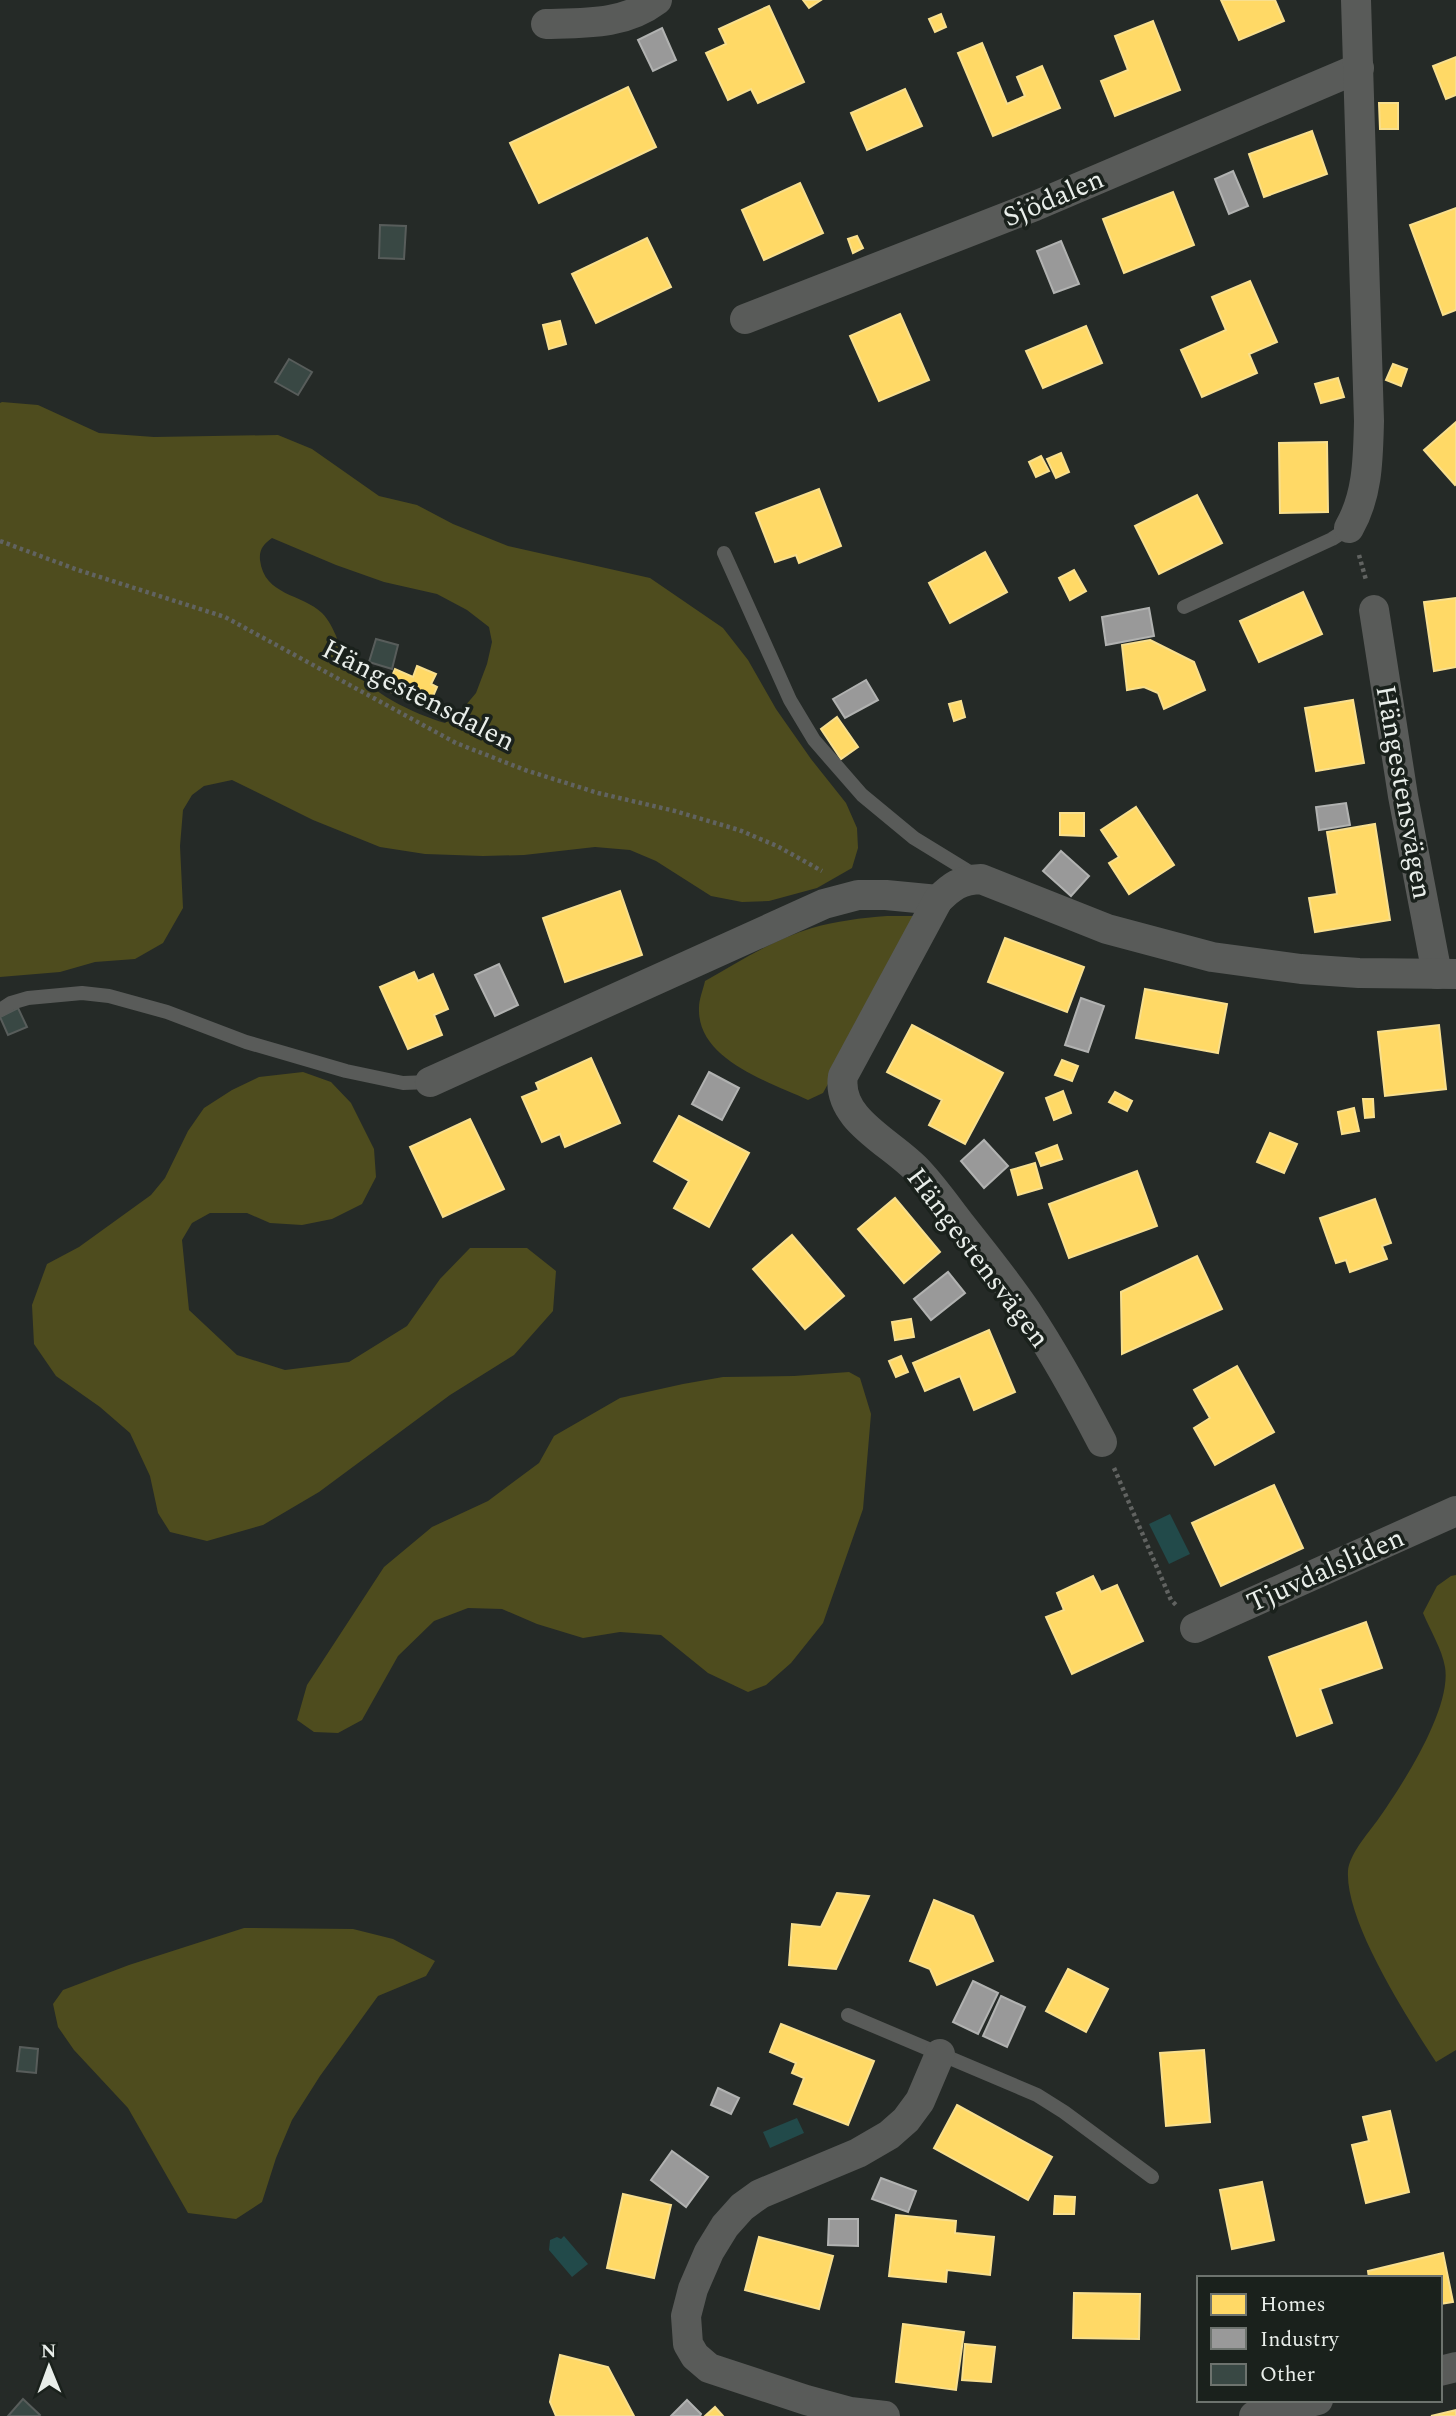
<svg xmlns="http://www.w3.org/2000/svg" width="1456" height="2416" font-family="Spectral,serif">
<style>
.green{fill:#4e4c1e;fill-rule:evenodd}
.water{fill:#224a4a}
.homes{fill:#ffd966;stroke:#f8df8e;stroke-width:2}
.industry{fill:#999;stroke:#b1b2b1;stroke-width:2}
.building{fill:#394844;stroke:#585d5b;stroke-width:2}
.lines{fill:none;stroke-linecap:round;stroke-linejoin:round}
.path{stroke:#616361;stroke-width:4.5;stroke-dasharray:3.5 3.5;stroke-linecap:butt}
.service{stroke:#595b59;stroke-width:14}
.minor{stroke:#595b59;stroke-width:30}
.labels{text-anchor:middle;stroke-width:7;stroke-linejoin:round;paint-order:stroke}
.street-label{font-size:28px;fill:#e9eeea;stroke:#1a211c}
</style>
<rect width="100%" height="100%" fill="#252a27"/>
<!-- green -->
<g class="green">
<path d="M2,402L38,405L99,433L154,437L278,435L312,449L379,496L417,505L453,524L508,546L650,578L723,628L748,660L776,709L811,759L846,803L857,828L858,848L852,868L817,888L769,901L742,902L711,896L656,861L630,850L595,847L524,855L483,856L425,854L380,847L313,820L232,780L204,786L192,795L183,810L180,846L183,908L163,943L135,959L95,962L60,972L0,977V403ZM272,538L336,565L384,582L437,594L467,610L489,627L492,642L487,664L476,693L460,712L445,723C414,714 368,692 350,665C339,650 336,627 322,613C303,594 264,596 260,560C259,549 264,544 272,538Z"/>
<path d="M887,916H920L823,1093L808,1100C770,1082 697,1060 699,1008C699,999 703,990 705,981C739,962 774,939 812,928C836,921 861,918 887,916Z"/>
<path d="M303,1072L331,1082L351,1103L374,1149L376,1177L362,1204L332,1219L302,1225L270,1223L247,1213H210L192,1223L182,1240L189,1310L237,1355L285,1370L349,1362L407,1326L440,1279L470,1248H527L556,1271L553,1311L514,1355L450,1395L319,1492L263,1525L207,1541L170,1532L158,1513L150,1476L130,1433L100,1407L56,1376L34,1344L32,1305L47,1264L79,1247L151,1195L165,1178L188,1131L204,1108L232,1090L259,1077Z"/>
<path d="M849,1372L860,1378L871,1414L863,1509L823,1623L791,1663L766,1685L748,1692L708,1673L661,1635L620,1632L583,1638L537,1624L502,1609L468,1608L434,1621L398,1656L362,1720L338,1733L314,1732L297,1720L307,1685L384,1567L432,1527L488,1501L539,1463L554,1436L620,1398L683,1384L723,1377L794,1376Z"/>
<path d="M1451,1576L1456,1575V2050L1436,2062C1408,2019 1345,1922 1348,1871C1349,1855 1368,1833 1377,1821C1401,1787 1452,1709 1445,1667C1442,1649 1430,1630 1423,1613L1437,1586Z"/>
<path d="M244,1928L353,1929L393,1939L435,1961L426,1976L378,1996L320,2076L292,2120L276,2158L262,2202L236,2219L188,2213L128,2108L74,2050L58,2027L53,2004L63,1990L129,1965Z"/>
</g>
<!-- water -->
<g class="water">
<path d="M1170,1514L1190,1554L1169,1564L1149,1524Z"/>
<path d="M797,2118L804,2133L770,2148L763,2132Z"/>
<path d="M564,2236L588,2264L572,2277L549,2250L550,2240L557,2237L561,2239Z"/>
</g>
<!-- homes -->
<g class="homes">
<path d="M803,0H821L809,8Z"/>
<path d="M1221,0H1275L1284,21L1239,40Z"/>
<path d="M769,6L804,82L758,103L751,89L728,100L706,53L726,44L719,29Z"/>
<path d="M941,14L946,27L935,32L929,19Z"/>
<path d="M1153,21L1180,90L1115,116L1101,81L1128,70L1115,36Z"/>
<path d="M982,43L1007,104L1025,96L1017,77L1042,66L1060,108L993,136L958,53Z"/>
<path d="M1456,57V95L1446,99L1433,66Z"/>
<path d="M628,87L656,147L539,203L510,143Z"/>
<path d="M905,89L922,126L867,150L851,113Z"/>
<path d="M1379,103H1398V129H1380Z"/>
<path d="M1312,131L1327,174L1264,197L1249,154Z"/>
<path d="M800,183L823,233L764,260L742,210Z"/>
<path d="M1173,192L1194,245L1124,273L1103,219Z"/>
<path d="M1456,208V310L1443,315L1410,225Z"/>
<path d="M857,236L863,248L853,253L848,239Z"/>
<path d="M647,238L671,287L596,323L572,274Z"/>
<path d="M1250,281L1277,342L1249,354L1257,373L1202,397L1181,350L1226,330L1212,297Z"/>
<path d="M900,314L929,380L879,401L850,336Z"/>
<path d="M560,321L566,344L549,349L543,325Z"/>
<path d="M1086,326L1102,363L1043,388L1026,351Z"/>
<path d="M1393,364L1407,369L1401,386L1386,380Z"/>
<path d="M1338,378L1344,397L1321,403L1315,384Z"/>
<path d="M1456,422V484L1455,485L1424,450Z"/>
<path d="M1327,442L1328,512L1280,513L1279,443Z"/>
<path d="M1061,453L1069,472L1056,478L1047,459Z"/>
<path d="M1041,456L1049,471L1036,477L1029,462Z"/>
<path d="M819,489L841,546L799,563L796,555L775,562L756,513Z"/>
<path d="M1197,495L1222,543L1159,574L1135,526Z"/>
<path d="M985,552L1007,592L950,623L929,583Z"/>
<path d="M1074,570L1086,591L1070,600L1059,578Z"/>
<path d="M1303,592L1322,634L1259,662L1240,621Z"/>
<path d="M1456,598V667L1434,671L1424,602Z"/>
<path d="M1150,640L1194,662L1205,690L1164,709L1158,693L1144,687L1127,690L1122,645Z"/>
<path d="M417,666L436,674L431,684L437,687L428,708L386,690L395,669L413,677Z"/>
<path d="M1353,700L1364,763L1316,771L1305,708Z"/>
<path d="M961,701L965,717L954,721L949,704Z"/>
<path d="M837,717L858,747L841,759L821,729Z"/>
<path d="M1136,807L1174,865L1129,894L1109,863L1119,857L1101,830Z"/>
<path d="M1060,813H1084V836L1060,835Z"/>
<path d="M1375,824L1390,920L1315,932L1309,898L1337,894L1327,832Z"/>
<path d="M620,891L642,955L565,982L543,918Z"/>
<path d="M1005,938L1084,967L1067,1012L988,982Z"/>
<path d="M414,972L418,981L433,974L448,1009L434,1015L442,1035L408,1049L380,987Z"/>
<path d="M1145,989L1227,1004L1218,1053L1136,1038Z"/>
<path d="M912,1025L1003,1073L965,1144L929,1125L942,1100L887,1072Z"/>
<path d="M1439,1025L1446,1089L1385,1096L1378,1032Z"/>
<path d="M591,1058L620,1123L565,1147L560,1134L542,1142L522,1097L539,1090L536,1083Z"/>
<path d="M1062,1060L1078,1066L1072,1081L1055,1075Z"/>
<path d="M1063,1091L1071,1113L1054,1120L1046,1098Z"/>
<path d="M1115,1092L1132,1101L1127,1111L1109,1102Z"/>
<path d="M1363,1099H1373L1374,1117L1365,1118Z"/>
<path d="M1354,1108L1359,1131L1342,1134L1338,1112Z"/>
<path d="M679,1116L749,1153L709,1227L674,1208L689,1181L654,1161Z"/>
<path d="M470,1119L504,1189L443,1217L410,1147Z"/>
<path d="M1270,1133L1297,1144L1284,1173L1257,1162Z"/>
<path d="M1057,1145L1062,1159L1041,1166L1036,1153Z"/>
<path d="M1035,1163L1042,1188L1018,1195L1011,1170Z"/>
<path d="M1137,1171L1157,1226L1069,1258L1049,1204Z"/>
<path d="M895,1198L940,1252L904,1283L858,1229Z"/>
<path d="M1375,1199L1391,1243L1382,1246L1387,1259L1350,1272L1346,1260L1336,1263L1320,1218Z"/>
<path d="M792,1235L844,1296L805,1329L753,1269Z"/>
<path d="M1197,1256L1222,1309L1122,1354L1121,1292Z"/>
<path d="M911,1319L914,1337L895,1340L892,1322Z"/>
<path d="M989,1330L1015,1392L974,1410L960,1376L925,1391L913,1363Z"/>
<path d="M901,1356L908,1372L896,1377L889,1361Z"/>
<path d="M1237,1366L1274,1432L1215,1465L1194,1428L1210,1418L1194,1390Z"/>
<path d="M1274,1485L1303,1548L1221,1586L1192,1523Z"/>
<path d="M1093,1576L1101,1592L1117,1585L1143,1641L1072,1674L1046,1617L1064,1610L1057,1593Z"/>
<path d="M1366,1622L1382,1668L1320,1689L1332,1723L1297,1736L1269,1657Z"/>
<path d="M837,1893L869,1896L836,1969L789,1965L792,1924L821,1927Z"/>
<path d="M934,1900L973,1916L993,1961L937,1985L930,1969L910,1961Z"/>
<path d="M1068,1969L1108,1989L1086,2032L1046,2011Z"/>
<path d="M781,2024L874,2061L848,2125L794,2104L804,2078L792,2073L796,2063L770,2052Z"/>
<path d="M1204,2050L1210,2122L1166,2126L1160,2053Z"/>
<path d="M957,2105L1052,2157L1028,2200L934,2148Z"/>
<path d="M1390,2111L1409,2192L1366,2203L1352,2145L1369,2141L1363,2117Z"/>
<path d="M1262,2182L1274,2240L1232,2249L1220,2190Z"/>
<path d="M623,2194L671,2205L654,2278L607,2268Z"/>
<path d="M1055,2196L1075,2197L1074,2214H1054Z"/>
<path d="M896,2215L956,2221L955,2233L994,2237L990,2275L947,2270L946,2282L889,2276Z"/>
<path d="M759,2237L833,2256L819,2309L745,2290Z"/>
<path d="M1443,2253L1453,2302L1440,2304V2278H1369L1368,2271Z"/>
<path d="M1074,2293L1140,2294L1139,2339L1073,2338Z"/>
<path d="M903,2324L964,2332L956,2390L896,2382Z"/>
<path d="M965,2344L995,2347L991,2382L962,2380Z"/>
<path d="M560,2355L608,2367L634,2416H556L550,2402Z"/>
<path d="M715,2407L723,2416H705Z"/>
<path d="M1456,2410V2416H1431Z"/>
</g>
<!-- industry -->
<g class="industry">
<path d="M662,28L676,60L653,71L638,40Z"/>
<path d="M1233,171L1248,206L1229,214L1215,179Z"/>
<path d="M1061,241L1079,284L1054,293L1037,251Z"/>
<path d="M1149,608L1154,636L1106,645L1102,617Z"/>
<path d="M866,680L878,700L845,718L833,699Z"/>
<path d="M1346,803L1350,825L1319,830L1316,807Z"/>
<path d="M1061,851L1089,876L1071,896L1043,871Z"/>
<path d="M499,964L518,1005L495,1016L475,975Z"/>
<path d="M1081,998L1104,1006L1088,1052L1065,1045Z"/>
<path d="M709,1072L739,1088L722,1120L692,1104Z"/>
<path d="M984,1140L1008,1166L984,1188L961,1161Z"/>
<path d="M948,1272L965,1293L931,1320L914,1299Z"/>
<path d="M973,1981L998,1993L978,2034L953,2022Z"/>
<path d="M1001,1996L1025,2007L1007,2047L983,2036Z"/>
<path d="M718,2088L739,2098L731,2114L711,2105Z"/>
<path d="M672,2151L708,2177L686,2207L651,2180Z"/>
<path d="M881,2178L916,2191L908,2212L872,2199Z"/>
<path d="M829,2219H858V2246L828,2245Z"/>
<path d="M687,2400L701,2414L700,2416H671Z"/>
</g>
<!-- building -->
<g class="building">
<path d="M380,225L406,226L404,259L379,258Z"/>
<path d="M289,359L312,372L298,395L275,382Z"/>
<path d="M376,639L398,645L392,669L369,662Z"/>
<path d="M18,1008L27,1027L8,1035L0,1017Z"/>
<path d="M20,2047L38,2049L36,2073L17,2071Z"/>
<path d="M23,2399L40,2415L39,2416H8Z"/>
</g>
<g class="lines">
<!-- path -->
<g class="path">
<path d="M0,541L78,570L225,617L456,743L525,770L598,793L675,811L739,830L777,846L822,871"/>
<path d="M1359,555L1366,580"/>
<path d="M1114,1468L1171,1600L1177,1606"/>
</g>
<!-- service -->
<g class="service">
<path d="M724,553L790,700L814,740L862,795L914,838L976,876"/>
<path d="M1184,607L1332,539L1349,528"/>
<path d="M0,1010L11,1003L28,998L82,993L109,996L167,1012L246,1042L346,1071L403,1083L430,1082"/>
<path d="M848,2015L1037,2095L1064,2112L1152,2177"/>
</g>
<!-- minor -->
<g class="minor">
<path d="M546,24C586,23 624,25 657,0"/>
<path d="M745,319L1035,206L1359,68"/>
<path d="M1349,528C1368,495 1368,458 1369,421L1356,0"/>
<path d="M1374,610L1403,796L1437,974"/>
<path d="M430,1082L824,904L858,895H886L938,900"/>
<path d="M1102,1442C1079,1398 1054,1353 1027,1312C1007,1282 984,1254 962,1226C948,1208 934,1188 919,1172C893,1143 836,1120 843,1076L938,900C952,886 960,880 981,879L1107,929L1212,957L1301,969L1359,973L1456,974"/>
<path d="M1195,1628L1456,1511"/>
<path d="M1440,2371L1456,2367"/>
<path d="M885,2416L850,2412L806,2400L709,2368L695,2356L688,2344L686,2316L693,2289L709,2252L725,2226L742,2207L760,2194L858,2153L889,2135L906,2120L920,2101L940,2054"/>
<path d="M1254,2416L1318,2400"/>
</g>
</g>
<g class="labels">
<!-- street labels -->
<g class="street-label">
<text transform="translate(1053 197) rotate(-23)" y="10">Sjödalen</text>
<text transform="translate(419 694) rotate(27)" y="10">Hängestensdalen</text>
<text transform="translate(1405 792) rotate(80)" y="10">Hängestensvägen</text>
<text transform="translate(979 1257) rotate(53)" y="10">Hängestensvägen</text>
<text transform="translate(1325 1569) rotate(-24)" y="10">Tjuvdalsliden</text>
</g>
</g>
<!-- legend -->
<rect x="1197" y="2276" width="245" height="126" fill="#1a211c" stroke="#6d736e" stroke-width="2"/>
<rect x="1211" y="2294" width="35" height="21" fill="#ffd966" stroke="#6d736e" stroke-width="2"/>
<text x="1260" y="2311" font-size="21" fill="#e9eeea">Homes</text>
<rect x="1211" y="2328" width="35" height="21" fill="#999999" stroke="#6d736e" stroke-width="2"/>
<text x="1260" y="2346" font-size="21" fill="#e9eeea">Industry</text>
<rect x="1211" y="2364" width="35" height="21" fill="#394844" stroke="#6d736e" stroke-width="2"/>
<text x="1260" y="2381" font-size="21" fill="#e9eeea">Other</text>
<!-- north arrow -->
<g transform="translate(49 2367) rotate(359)" stroke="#1a211c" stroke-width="5" paint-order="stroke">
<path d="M0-5L12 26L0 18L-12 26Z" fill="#e9eeea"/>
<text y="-10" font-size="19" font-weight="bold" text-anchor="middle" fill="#e9eeea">N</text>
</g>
</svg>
